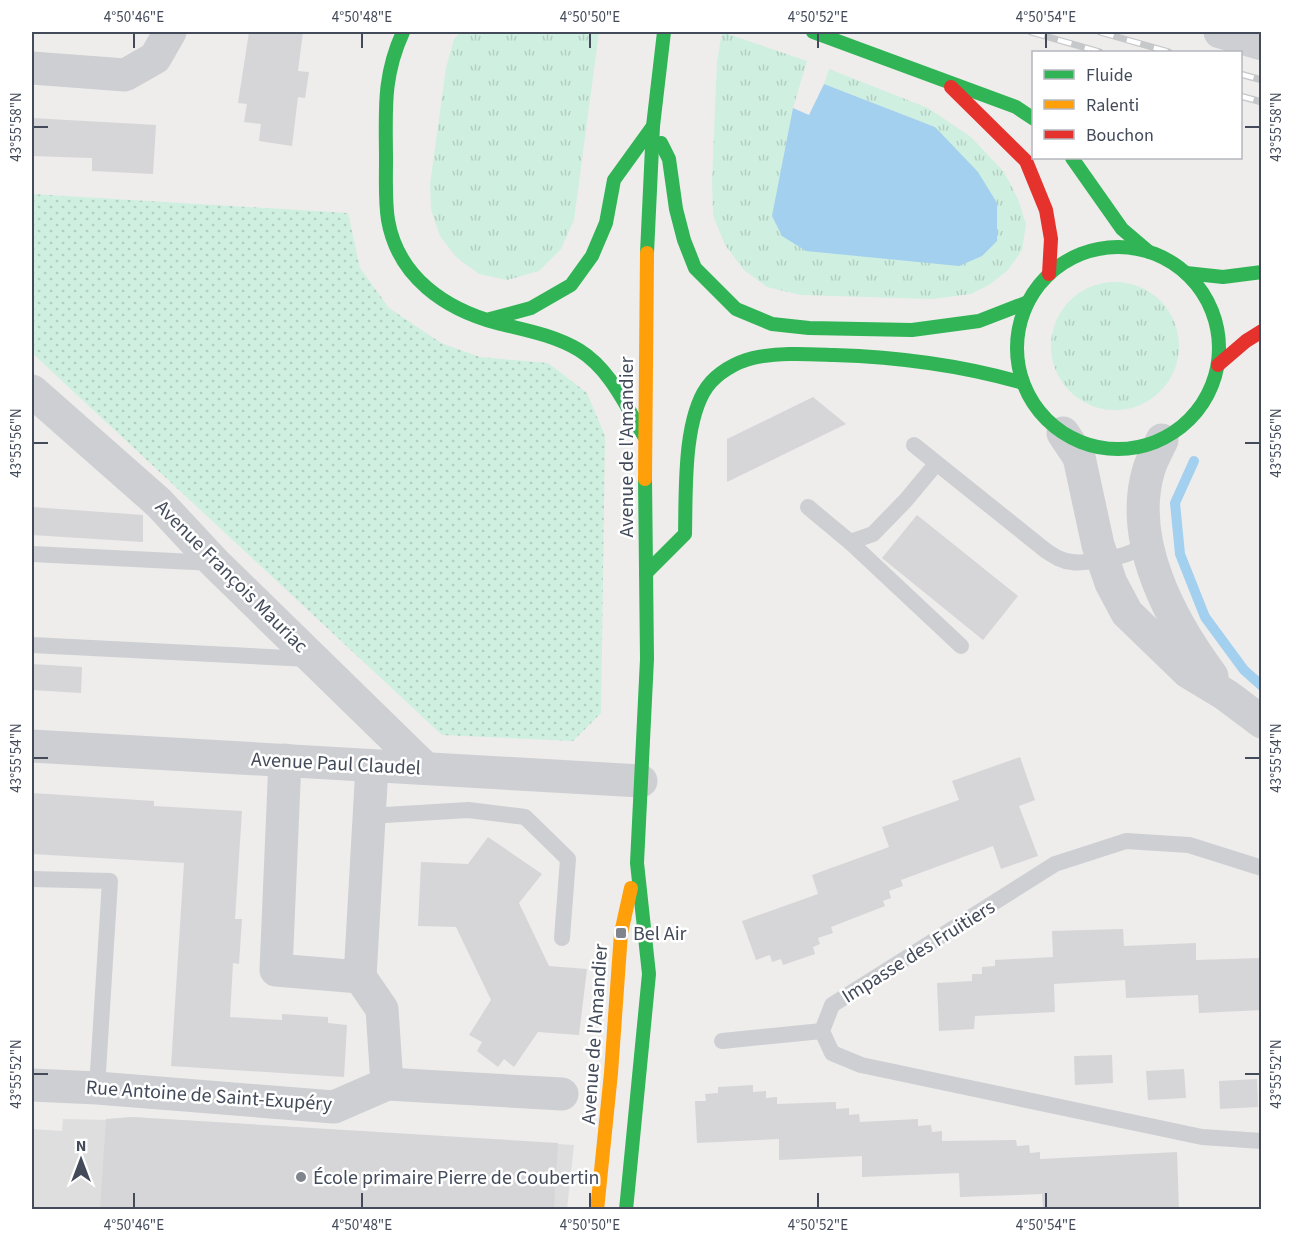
<svg xmlns="http://www.w3.org/2000/svg" width="1293" height="1241" font-family="'Source Sans 3',sans-serif">
<style>
.education{fill:#dfdede}
.grass{fill:url(#grass-tufts)}
.park{fill:url(#park-dots)}
.water{fill:#a2d0ee}
.lines{fill:none;stroke-linecap:round;stroke-linejoin:round}
.stream{stroke:#a2d0ee;stroke-width:10}
.building{fill:#d6d6d8}
.lane{stroke:#cdcfd2;stroke-width:16}
.street{stroke:#cdcfd2;stroke-width:33}
.fast{stroke:#30b455;stroke-width:14}
.slow{stroke:#ff9f0a;stroke-width:14}
.jam{stroke:#e5322d;stroke-width:14}
.rail-casing{stroke:#c5c7c9;stroke-width:7}
.rail{stroke:#fff;stroke-width:4.5;stroke-dasharray:14;stroke-linecap:butt}
.ticks{fill:none;stroke:#434b5a;stroke-width:2}
.poi-dot{fill:#7f848d;stroke:#fff;stroke-width:2}
.labels{text-anchor:middle;stroke-width:5;stroke-linejoin:round;paint-order:stroke}
.street-label{font-size:20px;fill:#434b5a;stroke:#fff}
.poi-label{font-size:20px;fill:#434b5a;stroke:#fff;text-anchor:start}
.neatline{fill:none;stroke:#434b5a;stroke-width:2}
.ticks-label{font-size:15px;text-anchor:middle;fill:#434b5a}
</style>
<defs>
<pattern id="grass-tufts" width="24" height="20" patternUnits="userSpaceOnUse" patternTransform="scale(1.5)"><rect width="24" height="20" fill="#cfefe0"/><path d="M3 7l-1-3M5 7V3M7 7l1-3M15 17l-1-3M17 17v-4M19 17l1-3" fill="none" stroke="#b3cec2"/></pattern>
<pattern id="park-dots" width="8" height="8" patternUnits="userSpaceOnUse" patternTransform="scale(1.5)"><rect width="8" height="8" fill="#cfefe0"/><path d="M2 2h.1M6 6h.1" fill="none" stroke="#b3cec2" stroke-width="1.8" stroke-linecap="round"/></pattern>
</defs>
<rect width="100%" height="100%" fill="#eeedec"/>
<!-- education -->
<path class="education" d="M132,1117L574,1145L567,1209L32,1210V1129L62,1131L63,1119L110,1120Z"/>
<!-- grass -->
<g class="grass">
<path d="M460,32H599L574,220L561,249L539,271L507,280L479,274L456,257L440,236L431,209L430,184L446,68L454,39Z"/>
<path d="M722,32L807,61L793,108L773,216L935,127L824,84L829,69L928,108L971,137L1004,172L1018,199L1026,224L1022,250L1008,270L989,285L971,294L932,299L801,295L767,287L744,270L725,245L713,215L712,182L717,62Z"/>
<circle cx="1115" cy="346" r="64"/>
</g>
<!-- park -->
<path class="park" d="M32,194L348,213L360,268L389,308L441,343L480,357L548,363L587,393L605,436L601,713L573,741L442,735L32,353Z"/>
<!-- water -->
<path class="water" d="M824,84L935,127L978,172L997,203V241L982,256L959,266L806,251L782,236L772,216L793,108L809,115Z"/>
<g class="lines">
<!-- stream -->
<path class="stream" d="M1194,461L1175,503L1180,554L1205,617L1244,670L1262,686"/>
</g>
<!-- building -->
<g class="building">
<path d="M249,32H303L298,71L309,72L305,98L298,97L292,146L259,141L261,124L244,122L247,104L238,103Z"/>
<path d="M32,118L156,125L153,174L92,171V158L32,156Z"/>
<path d="M813,397L846,424L727,482V439Z"/>
<path d="M32,507L143,515V542L32,535Z"/>
<path d="M917,515L1018,596L983,640L882,558Z"/>
<path d="M32,664L82,667L81,693L32,690Z"/>
<path d="M1020,757L1035,800L1019,806L1038,856L1001,869L993,846L901,880L903,886L889,891L891,898L883,901L885,906L831,927L833,933L818,938L820,944L813,947L815,954L783,965L781,959L772,962L770,955L756,960L742,921L818,894L812,875L889,847L882,827L959,800L952,781Z"/>
<path d="M32,793L154,801V806L242,811L235,919H242L239,964L233,963L230,1017L282,1020V1014L328,1017V1023L347,1025L344,1077L171,1066L184,863L32,854Z"/>
<path d="M488,837L542,874L519,903L549,966L587,969L579,1035L538,1032L514,1067L504,1059L498,1067L477,1051L482,1042L469,1035L491,1000L456,927L418,926L421,862L468,864Z"/>
<path d="M1123,929L1124,946L1196,943V960L1262,958V1010L1199,1013L1198,995L1126,998L1125,980L1054,984L1055,1012L975,1016L974,1029L939,1031L937,983L972,981V974H982V967L995,966V960L1053,957L1052,931Z"/>
<path d="M1112,1055L1113,1083L1075,1085L1074,1056Z"/>
<path d="M1184,1069L1186,1098L1148,1100L1146,1071Z"/>
<path d="M1257,1079L1258,1107L1220,1109L1219,1081Z"/>
<path d="M753,1085V1092L766,1091V1098L777,1097V1104L836,1102V1109L849,1108V1115L859,1114L860,1122L918,1119V1126L931,1125L932,1132L942,1131V1141L1016,1140L1017,1146L1029,1145L1030,1153L1040,1152V1159L1177,1152L1179,1209H1043L1042,1194L960,1197L959,1173L862,1177V1156L779,1160V1139L697,1143L695,1101H706L705,1094L718,1093V1087Z"/>
<path d="M131,1117L558,1143L554,1209H100L106,1119Z"/>
</g>
<g class="lines">
<!-- lane -->
<g class="lane">
<path d="M914,445L1045,550C1054,556 1061,561 1072,562C1085,564 1127,557 1137,549C1141,546 1143,540 1146,537"/>
<path d="M808,507L850,542L873,534L906,500L936,464"/>
<path d="M850,542L961,646"/>
<path d="M32,554L214,563"/>
<path d="M32,645L309,659"/>
<path d="M369,816L468,810L525,817L568,859L562,938"/>
<path d="M1262,868L1189,845L1126,841L1055,864L832,1005L822,1031L832,1053L861,1065L1202,1137L1262,1141"/>
<path d="M32,879L110,881L97,1088"/>
<path d="M722,1041L822,1031"/>
</g>
<!-- street -->
<g class="street">
<path d="M1220,32L1262,44"/>
<path d="M32,68L125,75L155,58L170,32"/>
<path d="M32,391L159,503L215,563L425,768"/>
<path d="M1063,433L1079,457L1098,545L1111,583L1127,613L1188,672L1226,695L1262,722"/>
<path d="M1162,440C1158,449 1152,459 1149,469C1127,540 1171,621 1212,676"/>
<path d="M32,746L641,781"/>
<path d="M285,760L276,970L360,977L372,766"/>
<path d="M360,977L382,1009L387,1084"/>
<path d="M32,1085L97,1088L334,1107L387,1084L562,1094"/>
</g>
<!-- fast -->
<g class="fast">
<path d="M403,32C382,78 386,112 386,161C386,181 385,201 388,220C398,277 445,309 497,323C525,330 554,335 579,350C610,369 626,406 644,436"/>
<path d="M813,32L1016,107L1034,119"/>
<path d="M661,143L669,159L676,209L684,240L695,268L736,309L772,324L809,328L912,330L979,321L1028,302"/>
<path d="M1072,158L1122,229L1149,252"/>
<circle cx="1118" cy="348" r="101"/>
<path d="M647,253L653,126L664,32"/>
<path d="M1186,273L1223,277L1262,272"/>
<path d="M490,319L531,308L571,285L592,256L606,223L614,180L653,126"/>
<path d="M646,573L685,534C686,493 683,421 707,387C717,373 736,362 753,358C779,352 808,354 834,355C899,357 961,365 1023,383"/>
<path d="M626,1210L649,974L637,863L647,659L645,479"/>
</g>
<!-- slow -->
<g class="slow">
<path d="M645,479L647,253"/>
<path d="M597,1210L611,1073L621,933L631,888"/>
</g>
<!-- jam -->
<g class="jam">
<path d="M951,87L1026,161L1046,210L1051,239L1049,274"/>
<path d="M1218,365L1246,341L1262,331"/>
</g>
<defs>
<g id="rail">
<path d="M1031,32L1100,52"/>
<path d="M1100,32L1169,52"/>
<path d="M1240,74L1262,80"/>
<path d="M1240,96L1262,102"/>
</g>
</defs>
<!-- rail casing -->
<use href="#rail" class="rail-casing"/>
<!-- rail -->
<use href="#rail" class="rail"/>
</g>
<!-- ticks -->
<path class="ticks" d="M134,33V48M362,33V48M590,33V48M818,33V48M1046,33V48M33,127H48M1245,127H1260M33,443H48M1245,443H1260M33,758H48M1245,758H1260M33,1074H48M1245,1074H1260M134,1193V1208M362,1193V1208M590,1193V1208M818,1193V1208M1046,1193V1208"/>
<!-- markers -->
<g class="poi-dot">
<rect x="615" y="927" width="12" height="12" rx="3"/>
<circle cx="301" cy="1177" r="6"/>
</g>
<g class="labels">
<!-- street labels -->
<g class="street-label">
<text transform="translate(626 447) rotate(-90)" y="7">Avenue de l'Amandier</text>
<text transform="translate(232 576) rotate(45)" y="7">Avenue François Mauriac</text>
<text transform="translate(336 763) rotate(3)" y="7">Avenue Paul Claudel</text>
<text transform="translate(918 951) rotate(-32)" y="7">Impasse des Fruitiers</text>
<text transform="translate(594 1034) rotate(-86)" y="7">Avenue de l'Amandier</text>
<text transform="translate(209 1095) rotate(4)" y="7">Rue Antoine de Saint-Exupéry</text>
</g>
<!-- poi labels -->
<g class="poi-label">
<text x="633" y="940">Bel Air</text>
<text x="313" y="1184">École primaire Pierre de Coubertin</text>
</g>
</g>
<!-- border -->
<rect width="1293" height="1241" fill="none" stroke="#ffffff" stroke-width="66"/>
<!-- legend -->
<rect x="1032" y="51" width="210" height="108" fill="#ffffff" stroke="#b4b7bd" stroke-width="1.5"/>
<rect x="1044" y="70" width="30" height="9" fill="#30b455" stroke="#b4b7bd" stroke-width="1.5"/>
<text x="1086" y="81" font-size="18" fill="#434b5a">Fluide</text>
<rect x="1044" y="100" width="30" height="9" fill="#ff9f0a" stroke="#b4b7bd" stroke-width="1.5"/>
<text x="1086" y="111" font-size="18" fill="#434b5a">Ralenti</text>
<rect x="1044" y="130" width="30" height="9" fill="#e5322d" stroke="#b4b7bd" stroke-width="1.5"/>
<text x="1086" y="141" font-size="18" fill="#434b5a">Bouchon</text>
<!-- north arrow -->
<g transform="translate(81 1160)" stroke="#ffffff" stroke-width="4.5" paint-order="stroke">
<path d="M0-4.5L10 22L0 15L-10 22Z" fill="#434b5a"/>
<text y="-9" font-size="16" font-weight="bold" text-anchor="middle" fill="#434b5a">N</text>
</g>
<rect x="33" y="33" width="1227" height="1175" class="neatline"/>
<g class="ticks-label">
<text x="134" y="22">4°50'46"E</text>
<text x="362" y="22">4°50'48"E</text>
<text x="590" y="22">4°50'50"E</text>
<text x="818" y="22">4°50'52"E</text>
<text x="1046" y="22">4°50'54"E</text>
<text transform="translate(16 127) rotate(-90)" y="5">43°55'58"N</text>
<text transform="translate(1276 127) rotate(-90)" y="5">43°55'58"N</text>
<text transform="translate(16 443) rotate(-90)" y="5">43°55'56"N</text>
<text transform="translate(1276 443) rotate(-90)" y="5">43°55'56"N</text>
<text transform="translate(16 758) rotate(-90)" y="5">43°55'54"N</text>
<text transform="translate(1276 758) rotate(-90)" y="5">43°55'54"N</text>
<text transform="translate(16 1074) rotate(-90)" y="5">43°55'52"N</text>
<text transform="translate(1276 1074) rotate(-90)" y="5">43°55'52"N</text>
<text x="134" y="1230">4°50'46"E</text>
<text x="362" y="1230">4°50'48"E</text>
<text x="590" y="1230">4°50'50"E</text>
<text x="818" y="1230">4°50'52"E</text>
<text x="1046" y="1230">4°50'54"E</text>
</g>
</svg>
